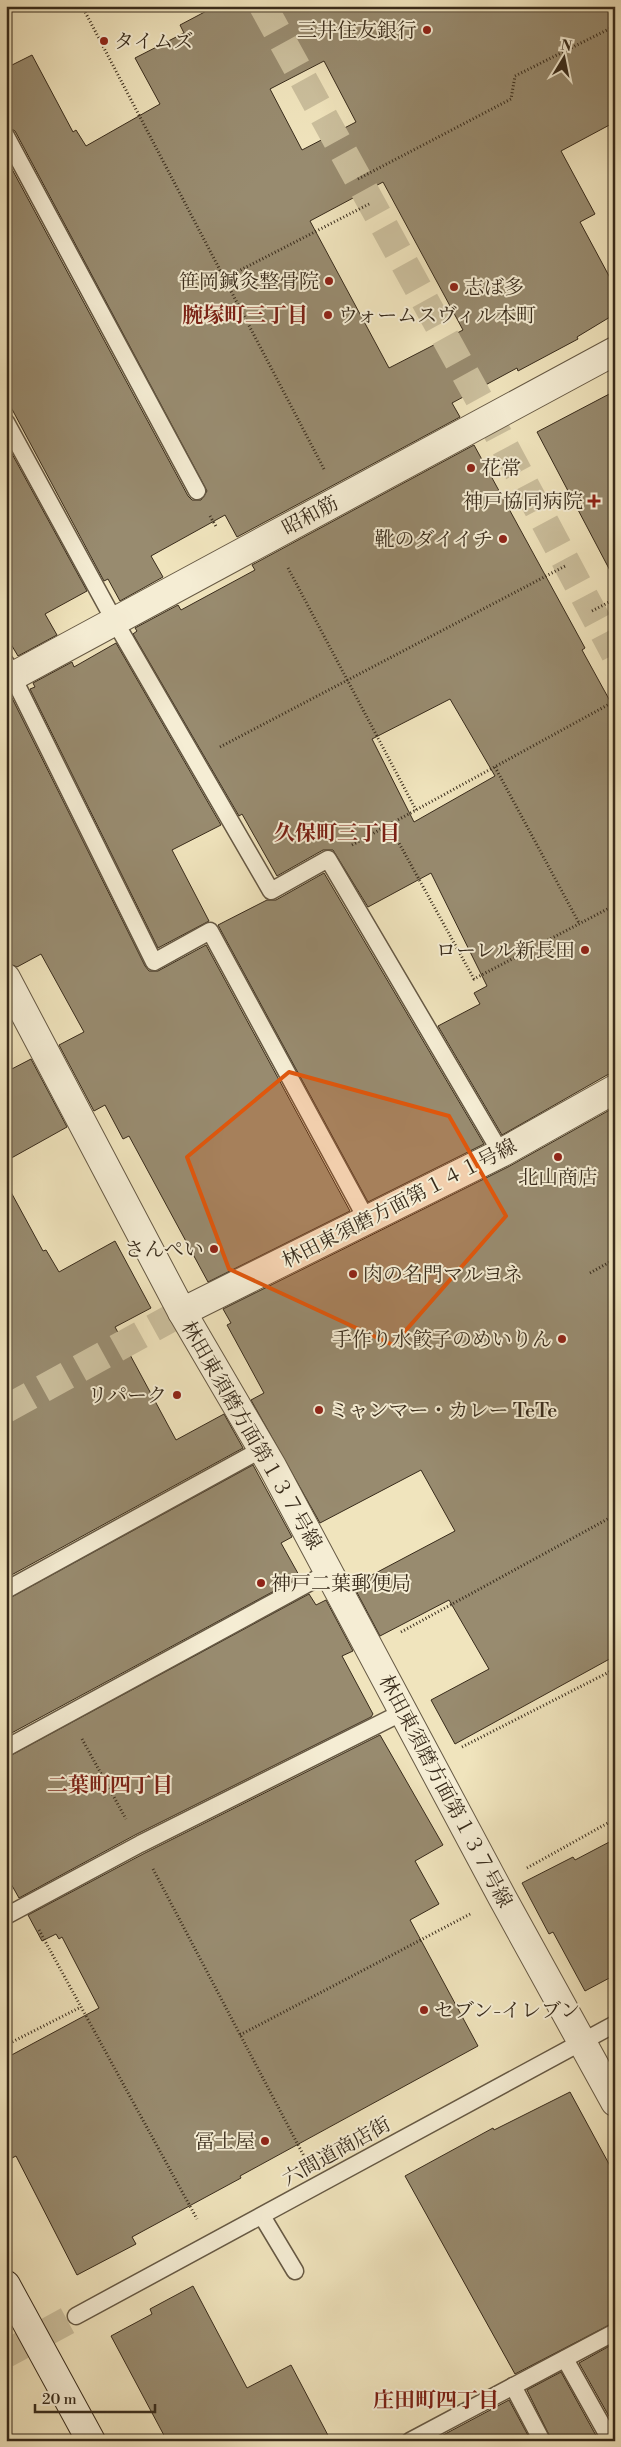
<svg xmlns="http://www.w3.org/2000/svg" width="621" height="2447" font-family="'Libre Bodoni','Noto Serif JP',serif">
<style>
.building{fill:#988b6f;stroke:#382b1b;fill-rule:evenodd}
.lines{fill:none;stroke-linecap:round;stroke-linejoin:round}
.street-tunnel{stroke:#cbbf9d;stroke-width:28;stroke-dasharray:28 14;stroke-linecap:butt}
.lane-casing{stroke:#665944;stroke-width:19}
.street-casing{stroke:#665944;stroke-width:30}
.secondary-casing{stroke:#382b1b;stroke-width:30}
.path{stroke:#382b1b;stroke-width:3;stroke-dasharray:1 2.5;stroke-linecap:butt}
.lane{stroke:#f5edd4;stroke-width:16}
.street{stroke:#f5edd4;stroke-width:28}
.secondary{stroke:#f5edd4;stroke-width:28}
.marked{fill:#df570d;fill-opacity:0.2;stroke:#df570d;stroke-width:4;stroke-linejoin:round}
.poi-dot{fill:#8f2418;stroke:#f5edd4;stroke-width:2}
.labels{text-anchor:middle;stroke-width:4;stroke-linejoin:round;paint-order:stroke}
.poi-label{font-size:20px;fill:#382b1b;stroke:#f5edd4;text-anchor:end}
.street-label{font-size:20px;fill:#382b1b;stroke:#f5edd4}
.neighbourhood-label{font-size:21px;font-weight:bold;fill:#7a1f14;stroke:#f5edd4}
</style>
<rect width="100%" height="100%" fill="#f0e4bd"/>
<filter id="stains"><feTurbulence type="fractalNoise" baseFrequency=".004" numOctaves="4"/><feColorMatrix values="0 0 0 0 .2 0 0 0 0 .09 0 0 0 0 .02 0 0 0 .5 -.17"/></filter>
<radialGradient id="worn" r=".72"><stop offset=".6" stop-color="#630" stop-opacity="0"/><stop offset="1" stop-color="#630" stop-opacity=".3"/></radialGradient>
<!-- building -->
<g class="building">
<path d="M216,6H615V122L561,151L595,214L580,222L615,287V314L577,337L578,339L518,371L517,368L452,403L460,417L237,537L225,515L151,556L163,577L120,601L108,579L104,581L6,398V158L188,496L192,500H201L207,491L15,131L6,126V68L32,55L73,132L76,130L86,146L160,104L135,58L184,33L180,25ZM324,61L356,122L302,150L270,89ZM383,182L463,330L389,368L310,221Z"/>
<path d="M615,391V580L537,432Z"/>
<path d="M474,445L573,626L585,648L582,650L615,710V1073L607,1075L502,1135L438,1026L480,1004L474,993L487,986L431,873L368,907L333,850H323L277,876L242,814L239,816L133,634L137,631L135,628L178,605L181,610L255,570L252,565ZM450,699L495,776L414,822L372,739Z"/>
<path d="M11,452L87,591L45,614L57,635L18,656L6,636V455Z"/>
<path d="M116,643L221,825L172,850L209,921L158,948L30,689L35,687L33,683L72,662L74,667Z"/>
<path d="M12,698L145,966L149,971H158L206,945L350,1211L208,1282L129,1136L123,1139L105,1105L94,1111L59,1045L84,1032L41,954L17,967L6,962V702Z"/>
<path d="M324,873L484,1144L368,1202L218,925L267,900H276Z"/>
<path d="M31,1059L67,1127L6,1161V1072Z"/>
<path d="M615,1107V1656L455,1744L431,1700L489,1669L449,1600L380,1636L353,1585L455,1531L421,1470L320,1523L251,1400L264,1393L227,1325L231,1323L223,1309L508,1167Z"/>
<path d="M6,1183L43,1251L46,1250L59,1272L115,1241L151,1308L115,1327L176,1440L224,1414L243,1448L6,1578Z"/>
<path d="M253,1465L292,1537L281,1543L300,1577L6,1736V1600Z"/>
<path d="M309,1594L316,1605L326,1600L353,1651L342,1656L373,1714L371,1717L135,1835L19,1898L6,1875V1758Z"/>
<path d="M380,1735L443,1845L415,1861L439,1904L410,1920L478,2046L240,2176L241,2178L132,2237L136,2244L77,2275L16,2156L6,2161V2058L99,2008L62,1937L59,1939L56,1934L42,1941L28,1915L145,1853Z"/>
<path d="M615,1839V1975L585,1991L553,1932L549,1934L522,1883L573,1857L575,1860Z"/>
<path d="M570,2092L615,2175V2322L515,2374L405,2176L493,2128L494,2130Z"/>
<path d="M193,2286L247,2388L291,2365L331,2441H167L111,2336L152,2314L150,2309Z"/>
<path d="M615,2343V2427L579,2363Z"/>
<path d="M561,2372L599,2441H552L527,2390Z"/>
<path d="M509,2400L531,2441H432Z"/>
</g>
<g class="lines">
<!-- street-tunnel -->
<g class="street-tunnel">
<path d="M263,6L490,419L615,654"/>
<path d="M6,1409L182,1312"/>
<path d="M6,2354L76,2316"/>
</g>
<defs>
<g id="lane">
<path d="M6,136L197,491"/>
<path d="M6,422L114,620L271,891L328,859L501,1153"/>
<path d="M6,663L154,962L210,931L367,1220"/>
<path d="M6,1590L262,1449"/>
<path d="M6,1748L329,1572"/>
<path d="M6,1916L140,1844L403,1712"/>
<path d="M262,2216L295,2271"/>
<path d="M76,2316L615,2024"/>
<path d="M565,2359L611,2441"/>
<path d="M513,2386L542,2441"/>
<path d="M410,2441L615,2332"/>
</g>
<g id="street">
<path d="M6,680L615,351"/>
<path d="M6,978L182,1312L272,1466L502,1897L615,2102"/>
<path d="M182,1312L501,1153L615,1089"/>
</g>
<path id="secondary" d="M6,2285L91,2441"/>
</defs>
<!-- lane casing -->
<use href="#lane" class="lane-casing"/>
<!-- street casing -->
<use href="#street" class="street-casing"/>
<!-- secondary casing -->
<use href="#secondary" class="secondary-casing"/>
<!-- path -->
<g class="path">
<path d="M82,6L324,469"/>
<path d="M358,179L511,99L515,76L615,26"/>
<path d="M225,278L371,203"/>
<path d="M210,516L217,528"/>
<path d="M288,568L416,810"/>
<path d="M592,611L615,599"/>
<path d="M220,747L567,565"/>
<path d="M495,767L579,923"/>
<path d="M389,825L474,979L615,905"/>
<path d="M352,845L615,701"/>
<path d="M590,1273L615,1259"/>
<path d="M401,1632L615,1515"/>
<path d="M82,1739L126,1819"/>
<path d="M462,1747L615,1669"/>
<path d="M527,1868L615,1819"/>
<path d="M153,1869L306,2160"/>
<path d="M39,1930L197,2219"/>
<path d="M240,2035L472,1913"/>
<path d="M6,2045L81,2007"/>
</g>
<!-- lane -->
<use href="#lane" class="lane"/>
<!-- street -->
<use href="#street" class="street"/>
<!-- secondary -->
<use href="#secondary" class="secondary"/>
</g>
<!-- marked area -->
<path class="marked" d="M289,1072L449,1116L506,1216L393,1345L229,1269L187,1157Z"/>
<!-- markers -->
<g class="poi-dot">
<circle cx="427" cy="30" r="5"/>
<circle cx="104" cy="41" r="5"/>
<circle cx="329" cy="281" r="5"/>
<circle cx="454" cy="287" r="5"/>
<circle cx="328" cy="315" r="5"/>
<circle cx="471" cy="468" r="5"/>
<path d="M591.5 493.5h5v5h5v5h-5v5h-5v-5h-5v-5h5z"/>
<circle cx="503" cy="539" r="5"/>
<circle cx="585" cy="950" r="5"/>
<circle cx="558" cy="1157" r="5"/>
<circle cx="214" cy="1249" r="5"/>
<circle cx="353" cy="1274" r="5"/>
<circle cx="562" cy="1339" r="5"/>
<circle cx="177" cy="1395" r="5"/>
<circle cx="319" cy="1410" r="5"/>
<circle cx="261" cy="1583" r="5"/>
<circle cx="424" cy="2010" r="5"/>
<circle cx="265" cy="2141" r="5"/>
</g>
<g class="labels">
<!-- poi labels -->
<g class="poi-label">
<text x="417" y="37">三井住友銀行</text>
<text x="114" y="48" text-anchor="start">タイムズ</text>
<text x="319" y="288">笹岡鍼灸整骨院</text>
<text x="464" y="294" text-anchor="start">志ば多</text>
<text x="338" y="322" text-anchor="start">ウォームスヴィル本町</text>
<text x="481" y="475" text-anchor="start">花常</text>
<text x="583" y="508">神戸協同病院</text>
<text x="493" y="546">靴のダイイチ</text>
<text x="575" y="957">ローレル新長田</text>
<text x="558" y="1184" text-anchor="middle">北山商店</text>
<text x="204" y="1256">さんぺい</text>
<text x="363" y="1281" text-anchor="start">肉の名門マルヨネ</text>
<text x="552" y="1346">手作り水餃子のめいりん</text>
<text x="167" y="1402">リパーク</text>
<text x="329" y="1417" text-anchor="start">ミャンマー・カレー TeTe</text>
<text x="271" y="1590" text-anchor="start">神戸二葉郵便局</text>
<text x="434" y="2017" text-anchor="start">セブン-イレブン</text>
<text x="255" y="2148">冨士屋</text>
</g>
<!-- street labels -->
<g class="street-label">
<text transform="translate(310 515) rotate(-28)" y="7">昭和筋</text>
<text transform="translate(399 1203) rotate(-27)" y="7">林田東須磨方面第１４１号線</text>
<text transform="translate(252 1435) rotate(60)" y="7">林田東須磨方面第１３７号線</text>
<text transform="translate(446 1791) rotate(62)" y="7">林田東須磨方面第１３７号線</text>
<text transform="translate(336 2151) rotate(-29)" y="7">六間道商店街</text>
</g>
<!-- neighbourhood labels -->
<g class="neighbourhood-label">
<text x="245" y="322">腕塚町三丁目</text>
<text x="337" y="840">久保町三丁目</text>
<text x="110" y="1792">二葉町四丁目</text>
<text x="436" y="2407">庄田町四丁目</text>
</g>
</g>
<!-- margin -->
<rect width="621" height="2447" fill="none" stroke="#f0e4bd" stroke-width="25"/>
<rect x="8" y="8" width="606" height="2432" fill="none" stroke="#382b1b" stroke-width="2.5"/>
<rect x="12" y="12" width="596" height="2422" fill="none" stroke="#382b1b"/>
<!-- north arrow -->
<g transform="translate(564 58) rotate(10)" stroke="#f5edd4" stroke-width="4" paint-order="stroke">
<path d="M0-4L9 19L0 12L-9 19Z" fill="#382b1b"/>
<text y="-8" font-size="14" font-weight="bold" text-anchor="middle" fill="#382b1b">N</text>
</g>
<!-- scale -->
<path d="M35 2404v8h120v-8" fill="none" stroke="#382b1b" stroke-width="2.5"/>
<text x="42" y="2404" font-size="15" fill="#382b1b" stroke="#f5edd4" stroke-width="4" paint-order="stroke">20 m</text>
<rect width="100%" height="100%" filter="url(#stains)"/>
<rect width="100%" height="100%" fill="url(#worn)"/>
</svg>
